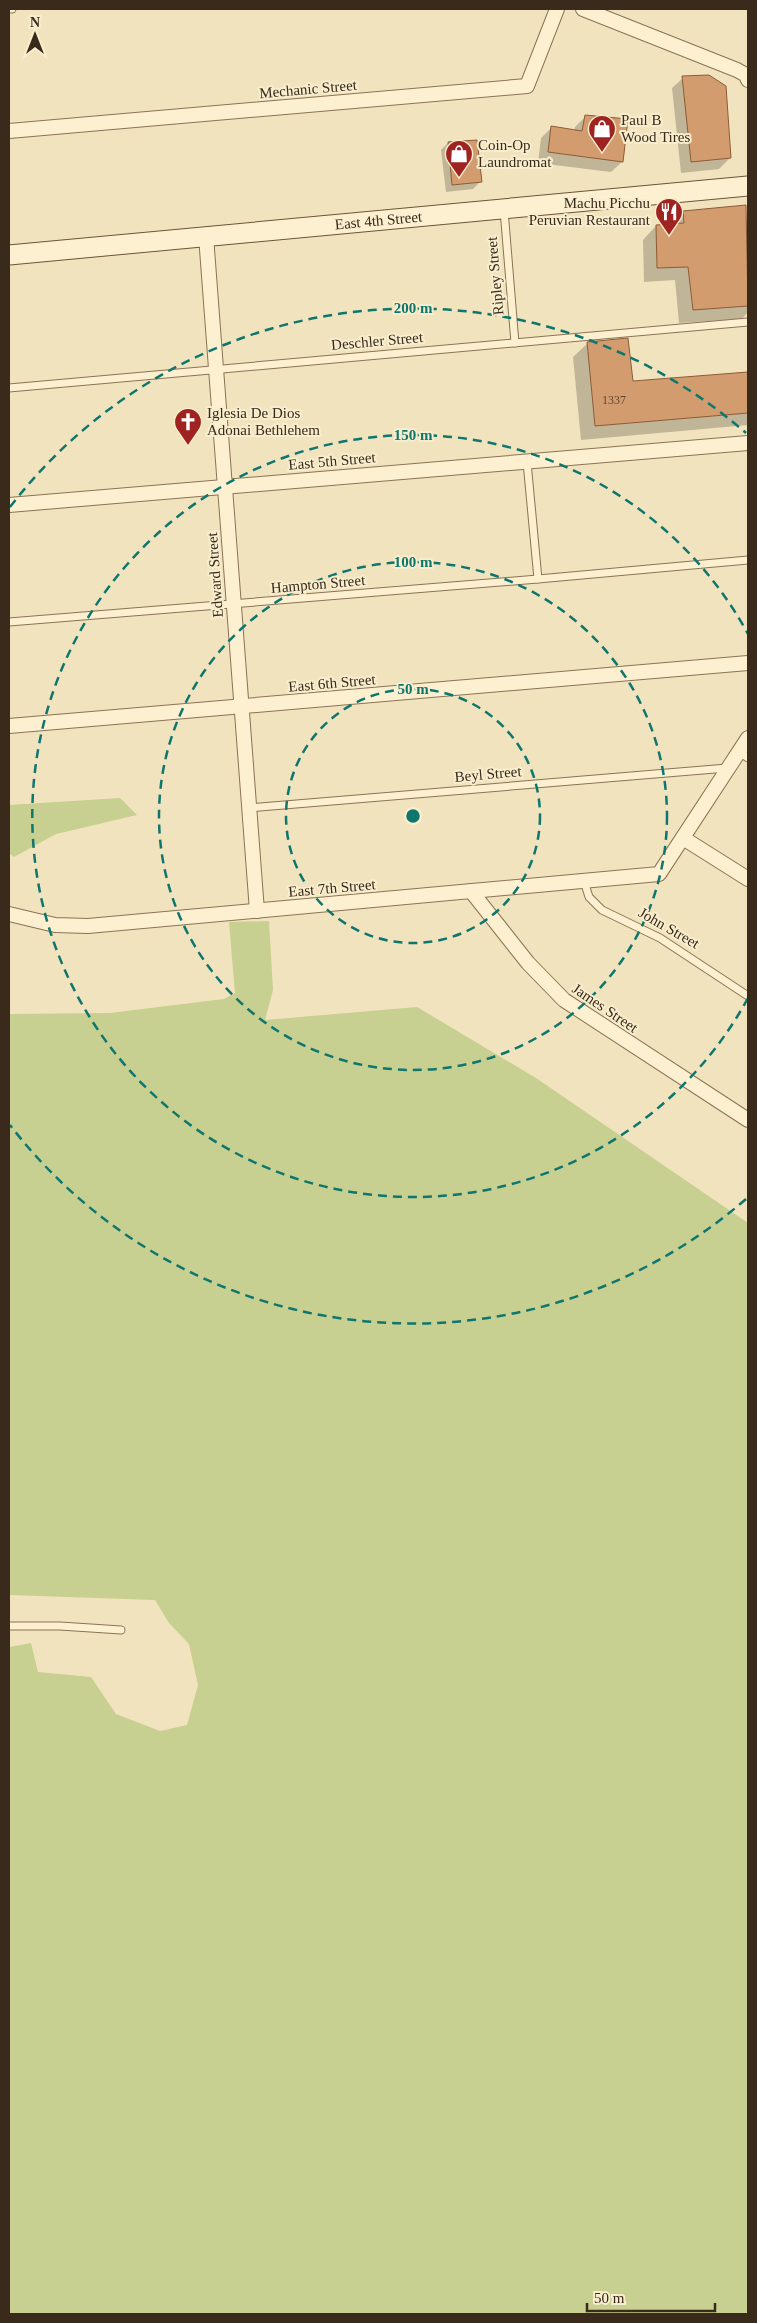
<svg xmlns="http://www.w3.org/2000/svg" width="757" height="2323" font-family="Georgia,serif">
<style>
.green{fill:#c7d090}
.shadow{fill:#0003}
.building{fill:#d39c6f;stroke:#8c5c38}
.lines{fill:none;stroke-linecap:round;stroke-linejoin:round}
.service-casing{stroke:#8b7355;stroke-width:9}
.minor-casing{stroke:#8b7355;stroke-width:16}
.secondary-casing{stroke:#6c5438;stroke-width:21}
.service{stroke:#fcf0d1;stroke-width:7}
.minor{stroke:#fcf0d1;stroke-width:14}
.secondary{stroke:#fcf0d1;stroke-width:19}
.ring{fill:none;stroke:#0f766e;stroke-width:2.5;stroke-dasharray:9 6}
.labels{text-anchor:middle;stroke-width:4;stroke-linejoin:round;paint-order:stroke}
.number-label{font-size:12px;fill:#604630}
.street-label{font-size:15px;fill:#392a1b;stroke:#f8edcd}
.poi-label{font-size:15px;fill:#392a1b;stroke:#f8edcd;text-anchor:start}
.centre{fill:#0f766e;stroke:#f8edcd;stroke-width:2.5}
.ring-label{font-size:15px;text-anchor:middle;font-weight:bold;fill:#0f766e;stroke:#f8edcd;stroke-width:4;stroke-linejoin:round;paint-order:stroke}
</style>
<rect width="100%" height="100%" fill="#f1e3bd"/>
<!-- green -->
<g class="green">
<path d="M120,798L137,815L56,834L14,857L9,853V805Z"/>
<path d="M269,921L273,990L265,1020L417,1007L536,1078L748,1223V2314H9V1647L31,1643L38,1672L91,1677L116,1714L160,1731L187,1725L198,1685L189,1644L169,1623L155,1600L9,1595V1014L110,1013L224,999L235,993L229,922Z"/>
</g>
<!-- shadow -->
<g class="shadow">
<path d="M683,78L730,158L719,169L681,173L672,88Z"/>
<path d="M586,116L622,162L611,172L538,163L541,138L552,127L574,131L575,127Z"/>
<path d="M448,143L480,182L473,189L446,192L441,150Z"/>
<path d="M745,207L748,235V312L742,319L679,323L675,280L644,282L643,240L656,226L671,225L683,212Z"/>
<path d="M588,343L631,382L748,373V425L581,440L573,357Z"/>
</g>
<!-- building -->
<g class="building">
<path d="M709,75L726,86L731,158L691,162L682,76Z"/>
<path d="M585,115L628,119L623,162L548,152L551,126L582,131Z"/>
<path d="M477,140L482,182L452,185L448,142Z"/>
<path d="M746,205L748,306L693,310L688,267L657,268L656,225L684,223L683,211Z"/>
<path d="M628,338L633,381L748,372V413L595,426L587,342Z"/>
</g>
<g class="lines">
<defs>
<g id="service">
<path d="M9,9H12"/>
<path d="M504,210L515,343"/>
<path d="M9,388L748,322"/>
<path d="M527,462L538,579"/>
<path d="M9,622L538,579L748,560"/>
<path d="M739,752L748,758"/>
<path d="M249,808L727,768"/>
<path d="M584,881L589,897L602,910L660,938L748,996"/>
<path d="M9,1626H60L121,1630"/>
</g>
<g id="minor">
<path d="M583,9L737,70L746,75L748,80"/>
<path d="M9,131L527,86L557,9"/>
<path d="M206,236L257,911"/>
<path d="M9,505L748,443"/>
<path d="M9,726L748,663"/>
<path d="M683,838L748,879"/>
<path d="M471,891L528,963L564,1000L748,1120"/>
<path d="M9,914L55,925L88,926L659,874L748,738"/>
</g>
<g id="secondary">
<path id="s1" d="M9,255L748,186"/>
</g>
</defs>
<!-- service casing -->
<use href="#service" class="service-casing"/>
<!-- minor casing -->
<use href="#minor" class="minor-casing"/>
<!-- secondary casing -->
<use href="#secondary" class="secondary-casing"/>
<!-- service -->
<use href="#service" class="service"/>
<!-- minor -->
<use href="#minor" class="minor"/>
<!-- secondary -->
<use href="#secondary" class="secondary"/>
</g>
<!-- distance rings -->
<g class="ring">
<circle cx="413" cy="816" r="127"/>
<circle cx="413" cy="816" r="254"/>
<path d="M748 998A381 381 0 1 1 748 634"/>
<path d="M746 1199A508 508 0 0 1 10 1125M10 507A508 508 0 0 1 746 433"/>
</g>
<!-- icons -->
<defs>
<symbol id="shop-pin" viewBox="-11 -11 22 30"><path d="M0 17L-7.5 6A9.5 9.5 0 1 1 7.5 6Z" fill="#9f2320" stroke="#f8edcd"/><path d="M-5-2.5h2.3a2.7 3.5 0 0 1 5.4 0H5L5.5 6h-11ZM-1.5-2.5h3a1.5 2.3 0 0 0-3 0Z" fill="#fff"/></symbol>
<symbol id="restaurant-pin" viewBox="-11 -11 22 30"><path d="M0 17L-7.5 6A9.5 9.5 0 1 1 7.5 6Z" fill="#9f2320" stroke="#f8edcd"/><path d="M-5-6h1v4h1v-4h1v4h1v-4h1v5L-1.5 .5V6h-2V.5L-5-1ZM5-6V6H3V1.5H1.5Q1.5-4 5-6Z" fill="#fff"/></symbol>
<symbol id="church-pin" viewBox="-11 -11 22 30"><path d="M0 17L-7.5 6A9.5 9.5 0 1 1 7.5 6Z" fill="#9f2320" stroke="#f8edcd"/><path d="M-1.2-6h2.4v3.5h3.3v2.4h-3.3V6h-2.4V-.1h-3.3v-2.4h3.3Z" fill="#fff"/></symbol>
</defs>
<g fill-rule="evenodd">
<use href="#shop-pin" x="586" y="113" width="32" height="43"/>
<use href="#shop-pin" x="443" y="138" width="32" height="43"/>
<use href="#restaurant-pin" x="653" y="196" width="32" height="43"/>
<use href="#church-pin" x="172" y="406" width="32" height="43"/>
</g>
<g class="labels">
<!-- number labels -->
<g class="number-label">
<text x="614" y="404">1337</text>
</g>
<!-- street labels -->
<g class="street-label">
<text transform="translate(308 89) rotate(-5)" y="5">Mechanic Street</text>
<text dy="5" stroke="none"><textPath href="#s1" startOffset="371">East 4th Street</textPath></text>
<text transform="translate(495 276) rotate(-95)" y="5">Ripley Street</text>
<text transform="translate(377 341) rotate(-5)" y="5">Deschler Street</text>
<text transform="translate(332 461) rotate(-5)" y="5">East 5th Street</text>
<text transform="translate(215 575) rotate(-94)" y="5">Edward Street</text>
<text transform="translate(318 584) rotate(-5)" y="5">Hampton Street</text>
<text transform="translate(332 683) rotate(-5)" y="5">East 6th Street</text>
<text transform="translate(488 774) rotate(-5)" y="5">Beyl Street</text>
<text transform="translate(332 888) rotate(-5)" y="5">East 7th Street</text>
<text transform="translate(669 928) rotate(30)" y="5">John Street</text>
<text transform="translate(605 1008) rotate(34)" y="5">James Street</text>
</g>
<!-- poi labels -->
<g class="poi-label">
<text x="621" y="125">Paul B<tspan x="621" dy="17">Wood Tires</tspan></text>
<text x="478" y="150">Coin-Op<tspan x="478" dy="17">Laundromat</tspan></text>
<text x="650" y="208" text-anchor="end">Machu Picchu<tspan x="650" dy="17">Peruvian Restaurant</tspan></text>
<text x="207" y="418">Iglesia De Dios<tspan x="207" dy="17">Adonai Bethlehem</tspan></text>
</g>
</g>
<circle cx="413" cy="816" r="8" class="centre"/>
<g class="ring-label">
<text x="413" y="313">200 m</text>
<text x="413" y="440">150 m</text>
<text x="413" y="567">100 m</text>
<text x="413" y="694">50 m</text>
</g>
<!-- border -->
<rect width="757" height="2323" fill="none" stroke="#392a1b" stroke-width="20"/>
<!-- north arrow -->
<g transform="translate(35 35)" stroke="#f8edcd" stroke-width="4" paint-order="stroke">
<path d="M0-4L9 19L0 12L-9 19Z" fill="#392a1b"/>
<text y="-8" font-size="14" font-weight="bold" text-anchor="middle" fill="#392a1b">N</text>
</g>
<!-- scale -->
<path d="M587 2303v8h128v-8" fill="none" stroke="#392a1b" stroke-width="2.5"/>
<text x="594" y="2303" font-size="15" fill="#392a1b" stroke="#f8edcd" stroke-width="4" paint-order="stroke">50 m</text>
</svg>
